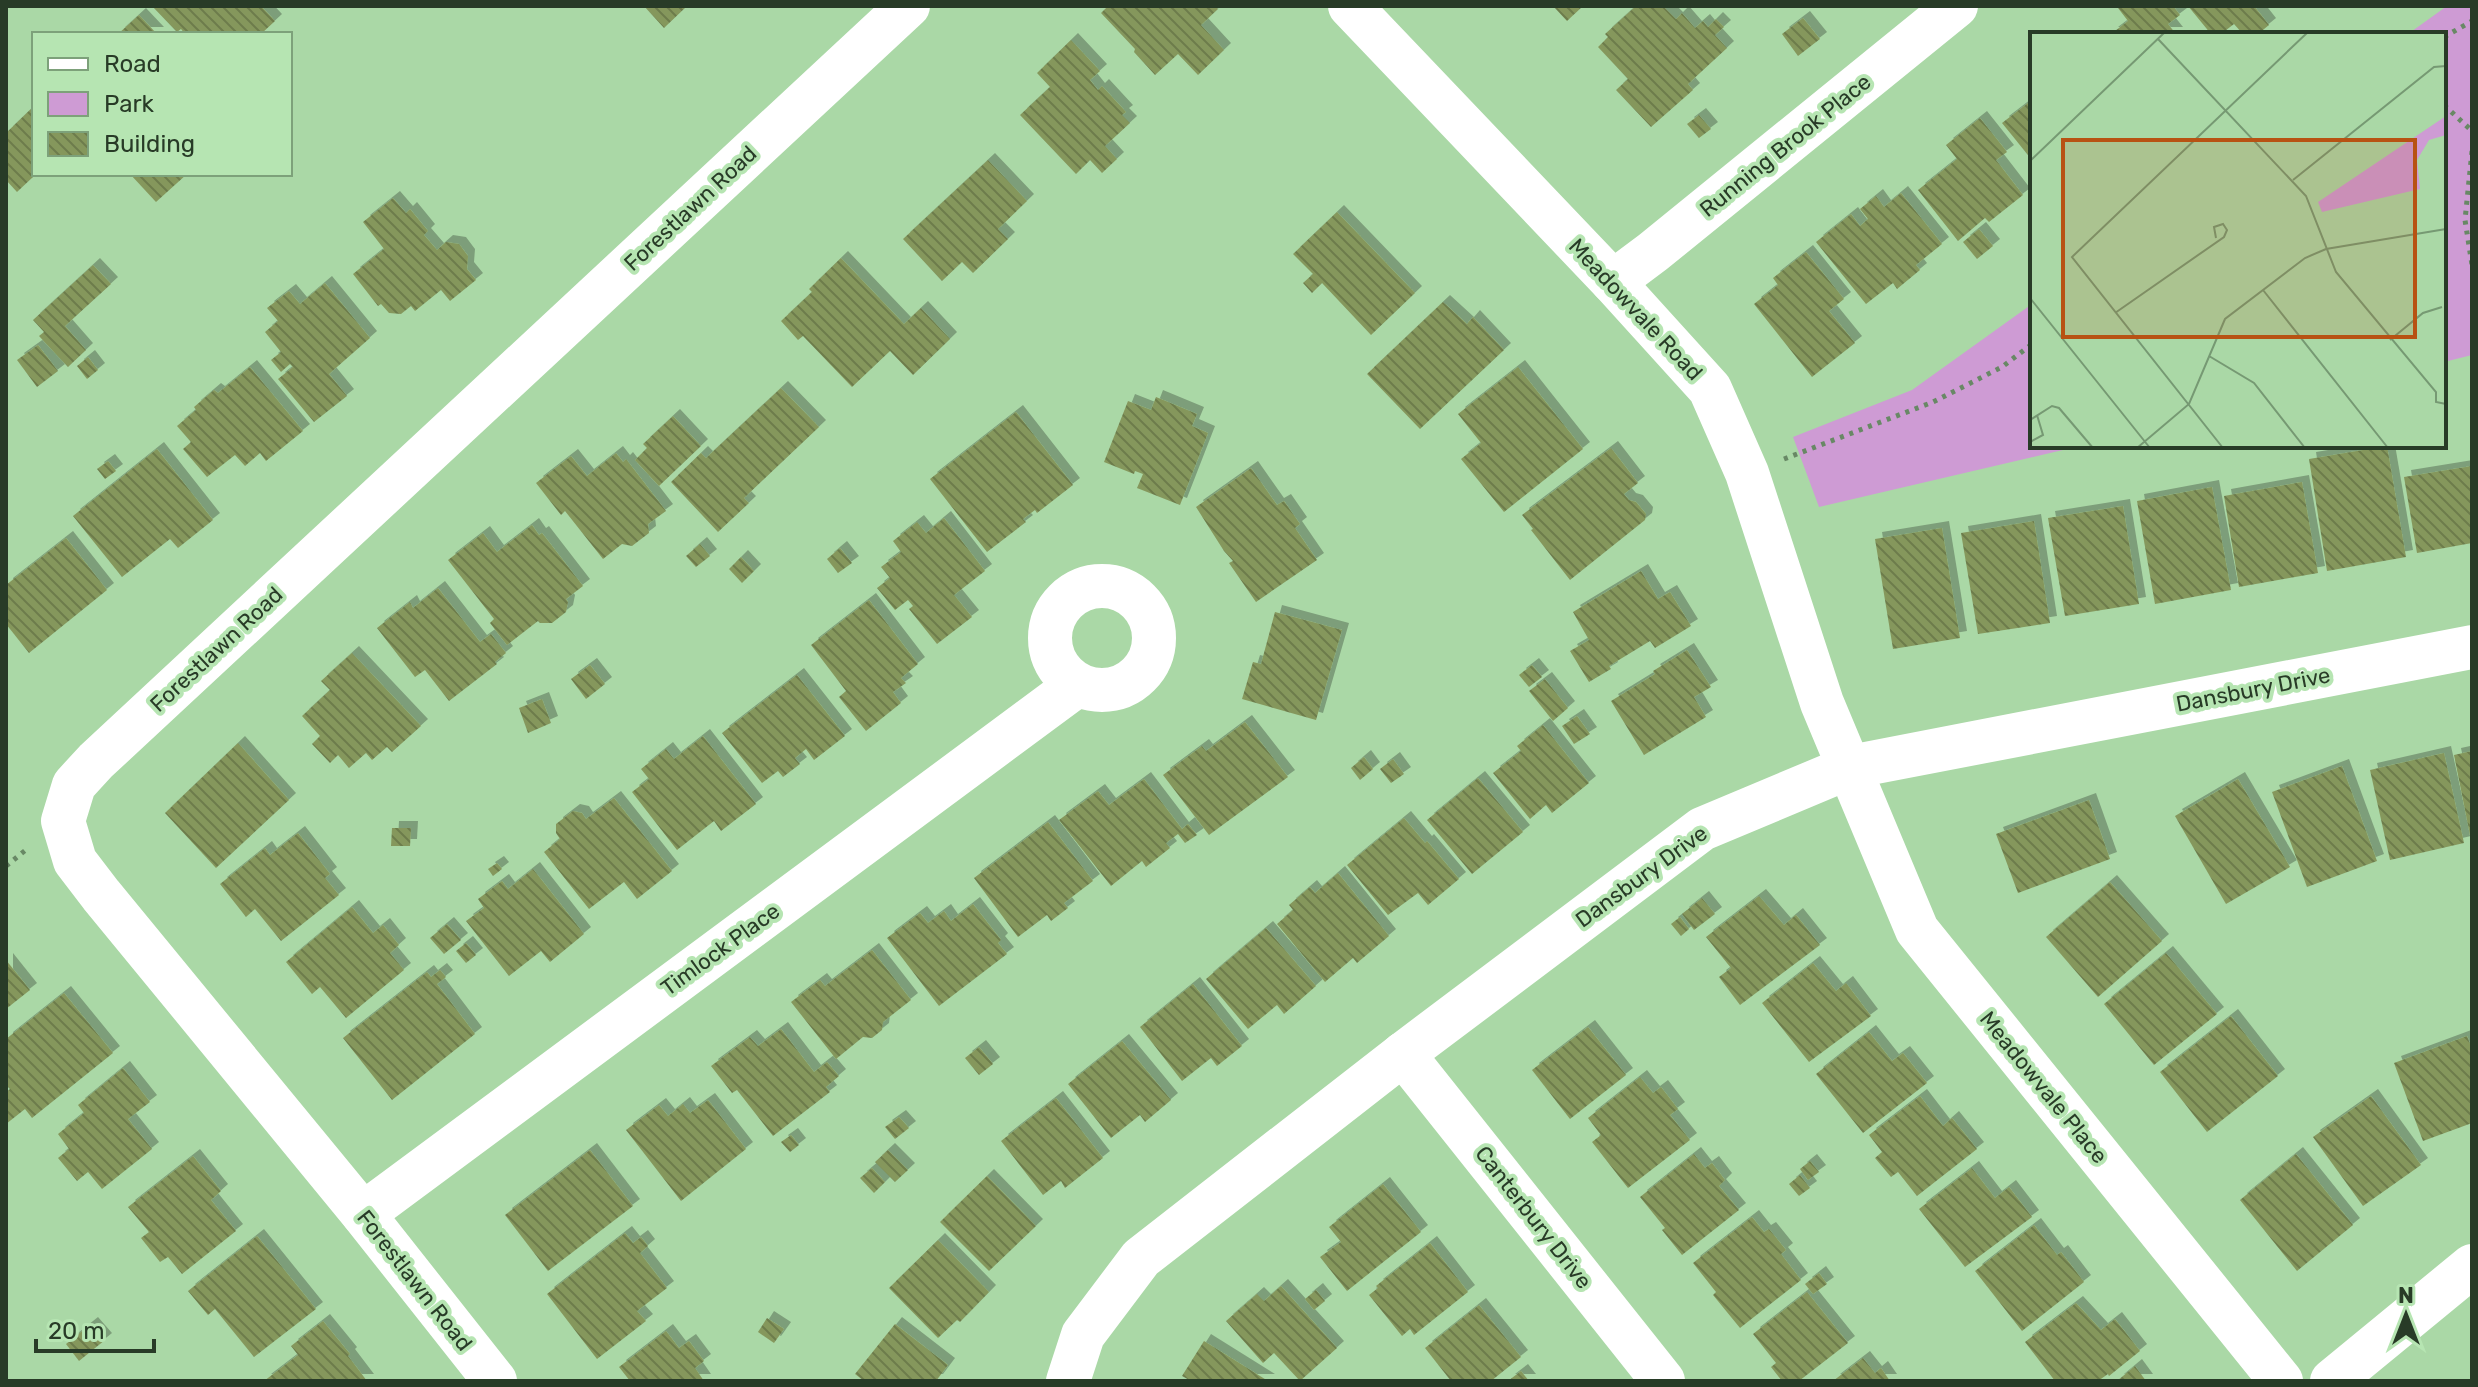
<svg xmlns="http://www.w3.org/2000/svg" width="2478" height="1387" font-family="Rubik,sans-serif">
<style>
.green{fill:#ce9bd4}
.building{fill:url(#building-back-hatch);filter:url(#shadow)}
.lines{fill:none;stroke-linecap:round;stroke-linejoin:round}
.path{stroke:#688865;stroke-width:5;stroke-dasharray:4 6;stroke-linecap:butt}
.minor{stroke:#fff;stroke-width:44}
.labels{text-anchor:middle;stroke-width:8;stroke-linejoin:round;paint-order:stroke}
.street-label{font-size:22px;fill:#283b27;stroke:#b6e5b2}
.inset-road{fill:none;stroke:#769973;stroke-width:2}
.view{fill:#b85213;fill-opacity:0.15;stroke:#b85213;stroke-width:4}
.inset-edge{fill:none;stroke:#283b27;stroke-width:4}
</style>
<defs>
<pattern id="building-back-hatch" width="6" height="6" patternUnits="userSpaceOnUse" patternTransform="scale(2)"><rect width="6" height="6" fill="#85975c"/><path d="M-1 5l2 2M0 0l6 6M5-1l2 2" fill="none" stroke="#6d7c4c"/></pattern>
<filter id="shadow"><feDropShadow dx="7" dy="-7" stdDeviation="0" flood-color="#0004"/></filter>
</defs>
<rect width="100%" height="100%" fill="#aad8a6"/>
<!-- green -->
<g class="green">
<path d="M2447,6H2472V355L2444,362V34H2408Z"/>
<path d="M2032,304V446H2080L1819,507L1793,437L1912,390Z"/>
</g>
<!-- building -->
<g class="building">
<path d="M152,6H261L275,21L261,34H185L181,29L177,32Z"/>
<path d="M644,6H687L664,28Z"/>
<path d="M1108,6H1215L1218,9L1201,25L1224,50L1198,75L1178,54L1155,75L1134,52L1135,49L1101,13Z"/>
<path d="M1553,6H1583L1567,21Z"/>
<path d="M1636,6H1663L1676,19L1682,13L1695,28L1703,21L1708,27L1716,19L1724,27L1715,35L1727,48L1688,84L1693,90L1651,127L1616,90L1628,79L1598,47L1608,37L1605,34Z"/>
<path d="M2120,6H2173L2180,15L2168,24L2176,34H2111L2128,21L2118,8Z"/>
<path d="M2188,6H2254L2269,25L2258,34H2243L2234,24L2221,34H2211Z"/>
<path d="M139,15L157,34H118Z"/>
<path d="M1803,18L1820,39L1798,56L1782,34Z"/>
<path d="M1071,40L1100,71L1090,80L1098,90L1102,86L1126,112L1122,115L1130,123L1105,146L1117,159L1102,173L1090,160L1076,174L1020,115L1050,87L1037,73Z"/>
<path d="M2028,103L2032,108V160L2002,123Z"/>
<path d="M31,109L34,112V176L17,192L6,180V133Z"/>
<path d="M1699,115L1711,129L1699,138L1687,124Z"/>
<path d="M1980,118L2007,152L1996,160L2023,195L1989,222L1985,218L1958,241L1918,190L1957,159L1946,145Z"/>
<path d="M988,160L1027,201L998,229L1008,239L973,273L962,262L942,281L903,239Z"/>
<path d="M130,174H187L156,202Z"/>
<path d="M1901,193L1942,244L1916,265L1920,270L1897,289L1893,283L1866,304L1816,242L1851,214L1860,226L1868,219L1860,209L1876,196L1884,207Z"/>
<path d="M393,198L406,213L410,209L428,231L424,235L437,250L446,242L459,244L468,256L467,269L476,280L450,301L441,290L415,311L411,306L401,314L389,313L381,304L378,306L353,274L384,249L363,222Z"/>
<path d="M1337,212L1415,293L1371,335L1322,283L1312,293L1303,283L1313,274L1293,254Z"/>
<path d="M1979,229L1993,246L1977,259L1963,242Z"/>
<path d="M1806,252L1844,299L1829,311L1855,343L1812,377L1754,304L1778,285L1773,278Z"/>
<path d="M841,258L904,324L921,308L950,339L913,375L890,351L852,387L803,336L798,340L781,321L812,292L809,289Z"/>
<path d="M93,265L111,284L65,326L86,350L68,367L39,336L44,332L33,320Z"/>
<path d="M325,283L370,338L329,374L347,396L314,422L278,379L293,367L290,364L281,372L271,360L281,352L265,332L278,321L267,308L289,291L300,304Z"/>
<path d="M1443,302L1467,324L1473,317L1504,350L1420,429L1367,374Z"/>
<path d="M38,345L58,371L37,387L17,360Z"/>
<path d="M88,357L98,370L87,379L77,366Z"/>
<path d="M250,367L303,431L266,461L260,453L245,466L235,455L207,477L183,449L191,442L177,426L196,410L194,407L214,390L218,393Z"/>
<path d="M1518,367L1583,449L1504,512L1461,459L1481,443L1458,414Z"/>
<path d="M781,388L819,427L744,498L749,503L718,532L671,482L701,453L706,458Z"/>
<path d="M1156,397L1197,414L1192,426L1208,433L1180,505L1137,488L1143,474L1135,471L1134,474L1104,462L1128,401L1151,410Z"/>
<path d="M1016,412L1073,485L1037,513L1035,510L1023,519L1026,522L987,552L930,479Z"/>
<path d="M673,416L701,446L659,486L635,460L647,448L643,444Z"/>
<path d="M2387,446L2406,557L2327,571L2309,459Z"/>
<path d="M1611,448L1638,483L1624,494L1629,500L1636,502L1646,514L1645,520L1570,580L1531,530L1533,529L1522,515Z"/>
<path d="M157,449L213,520L178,548L170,539L122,577L73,516Z"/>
<path d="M616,453L623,462L626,459L666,511L648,524L649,533L632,546L622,544L603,559L565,511L561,515L536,483L571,456L587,476Z"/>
<path d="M108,461L116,471L105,479L97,469Z"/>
<path d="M2472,466V543L2417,553L2404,477Z"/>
<path d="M1251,468L1277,505L1284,501L1300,524L1295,528L1317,560L1256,602L1229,563L1233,561L1224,551L1196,507Z"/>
<path d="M2302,482L2318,573L2239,587L2224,496Z"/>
<path d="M2212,487L2231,590L2155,604L2137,501Z"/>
<path d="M2123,506L2139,604L2065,616L2048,518Z"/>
<path d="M944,518L985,571L954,595L972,617L937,644L909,609L913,606L908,600L895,610L877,588L890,578L881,567L901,552L893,541L917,522L926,533Z"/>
<path d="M2034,521L2050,623L1978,634L1961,533Z"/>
<path d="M532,525L539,535L542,533L583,586L566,599L568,602L566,612L552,623H540L538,621L507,645L490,623L494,619L448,560L483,533L497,552Z"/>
<path d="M1942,528L1960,638L1893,649L1875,539Z"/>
<path d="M66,538L107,590L29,653L6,624V585Z"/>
<path d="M700,544L710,556L696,567L686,556Z"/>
<path d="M840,548L852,563L838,573L827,559Z"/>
<path d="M741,557L754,571L742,583L729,569Z"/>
<path d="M1641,571L1658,599L1670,592L1691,626L1655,648L1650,641L1609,666L1611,669L1589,682L1570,651L1589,640L1573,612Z"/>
<path d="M438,588L480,642L491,634L506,653L495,662L497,664L449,701L425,670L415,677L377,628L410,602L413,608Z"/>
<path d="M869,600L918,664L901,678L906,683L893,692L901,703L866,731L839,697L846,691L811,645Z"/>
<path d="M1275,612L1342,630L1316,720L1242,699L1253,662L1261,664Z"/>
<path d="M1687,650L1711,687L1694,697L1706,717L1644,755L1611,701L1655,674L1653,671Z"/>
<path d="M352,653L421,726L392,752L387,747L372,760L366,753L349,768L338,755L330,763L312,744L320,736L302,716L330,690L321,681Z"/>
<path d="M590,665L605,684L586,699L571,679Z"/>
<path d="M1532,665L1542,677L1529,687L1519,675Z"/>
<path d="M797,675L845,736L814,760L806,749L795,758L800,764L783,777L778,771L762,783L722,733Z"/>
<path d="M1545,679L1568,708L1553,721L1529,691Z"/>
<path d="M542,699L551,723L528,733L519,708Z"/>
<path d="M1577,716L1590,734L1574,744L1562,726Z"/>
<path d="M1245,722L1288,777L1209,835L1163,775L1202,746L1206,751Z"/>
<path d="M1543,725L1589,783L1552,813L1546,805L1530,819L1493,773L1521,751L1517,746Z"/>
<path d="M703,736L756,804L721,831L714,821L677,850L632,792L649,779L641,769L666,749L674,759Z"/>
<path d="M238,743L289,800L216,868L165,813Z"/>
<path d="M2472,751V839L2471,840L2454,755Z"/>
<path d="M2444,753L2464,843L2390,860L2370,770Z"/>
<path d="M1364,757L1373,769L1360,780L1351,768Z"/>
<path d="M1393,759L1404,774L1391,783L1380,769Z"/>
<path d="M2342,766L2377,861L2307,887L2272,792Z"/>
<path d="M1478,778L1523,832L1472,874L1427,820Z"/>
<path d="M1144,779L1182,829L1188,824L1197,835L1185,843L1178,834L1166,843L1170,848L1146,867L1142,861L1111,886L1059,820L1098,791L1109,805Z"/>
<path d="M2238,779L2290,867L2226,904L2175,816Z"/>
<path d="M614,798L672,871L637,899L624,882L589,909L544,852L560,839L556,833V824L573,811L582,813L586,819Z"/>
<path d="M2089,800L2110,859L2018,893L1996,834Z"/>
<path d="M1404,818L1425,843L1427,841L1459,879L1428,905L1418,893L1388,915L1347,865Z"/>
<path d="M1048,822L1093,881L1064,903L1068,908L1051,921L1047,915L1018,937L974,878Z"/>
<path d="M392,828H411L410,846H391Z"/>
<path d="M298,833L330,874L325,878L339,895L281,941L255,909L246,917L220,884L265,848L270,855Z"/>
<path d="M497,863L502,869L493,876L488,869Z"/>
<path d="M533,869L584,934L550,962L541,951L509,976L466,921L484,908L478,899L502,881L508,889Z"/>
<path d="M1338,873L1389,936L1357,963L1353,958L1325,982L1277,924L1293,910L1289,905L1310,887L1315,893Z"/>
<path d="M2110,882L2162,941L2098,997L2046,937Z"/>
<path d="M1759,896L1784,925L1796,915L1820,945L1740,1005L1719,977L1731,968L1706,937Z"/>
<path d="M1702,898L1715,914L1694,930L1682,914Z"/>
<path d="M973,904L1001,940L998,943L1007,954L939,1006L887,938L920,913L928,923L944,911L951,921Z"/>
<path d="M352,907L373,933L383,925L399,945L390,953L404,970L346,1018L320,987L312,994L286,962Z"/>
<path d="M1680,917L1689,929L1681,936L1671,924Z"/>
<path d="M447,924L461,940L444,954L430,938Z"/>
<path d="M1266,928L1316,986L1284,1014L1277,1005L1248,1029L1206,979Z"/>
<path d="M466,943L476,955L466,963L456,951Z"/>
<path d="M872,950L911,1000L883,1022L882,1030L872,1038L863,1037L836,1059L791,1002L820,980L825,986Z"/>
<path d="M2166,953L2217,1014L2154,1065L2104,1004Z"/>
<path d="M6,960L30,990L6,1009Z"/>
<path d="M1813,963L1836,991L1846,983L1871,1016L1809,1062L1762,1003Z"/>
<path d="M440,970L446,977L437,984L475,1034L392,1100L343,1038L427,972L431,977Z"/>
<path d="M1193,984L1242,1046L1217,1066L1211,1058L1182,1081L1140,1027Z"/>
<path d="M64,993L113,1053L32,1118L25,1109L6,1124V1092L10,1089L6,1085V1039Z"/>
<path d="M2231,1016L2278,1076L2207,1132L2160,1072Z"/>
<path d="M1588,1027L1626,1075L1570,1119L1532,1070Z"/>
<path d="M781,1029L814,1072L827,1062L839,1076L826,1087L830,1092L773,1136L737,1090L732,1093L711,1066L750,1037L758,1046Z"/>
<path d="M1869,1032L1892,1061L1903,1053L1927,1083L1863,1133L1816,1074Z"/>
<path d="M2467,1036L2472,1049V1123L2423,1141L2394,1063Z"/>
<path d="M1122,1041L1171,1100L1145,1122L1140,1115L1111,1138L1068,1084Z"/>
<path d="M979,1047L993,1064L979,1075L965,1058Z"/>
<path d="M123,1068L150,1102L128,1119L152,1149L102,1189L88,1172L77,1181L58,1158L69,1149L58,1134L84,1113L78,1105Z"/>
<path d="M1640,1077L1653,1093L1661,1087L1678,1109L1670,1115L1690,1140L1628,1188L1592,1142L1601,1135L1588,1118Z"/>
<path d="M1920,1096L1943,1126L1952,1118L1977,1149L1917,1196L1898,1172L1891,1177L1875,1158L1882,1152L1869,1135Z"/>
<path d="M2371,1096L2421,1165L2363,1206L2313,1137Z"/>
<path d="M1056,1098L1103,1158L1065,1188L1061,1181L1043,1195L1001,1141Z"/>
<path d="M708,1100L746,1149L681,1201L626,1130L659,1105L668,1116L683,1104L690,1113Z"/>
<path d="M899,1117L909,1128L895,1139L885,1127Z"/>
<path d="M791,1135L799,1145L790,1152L781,1142Z"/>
<path d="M590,1150L633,1206L548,1271L505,1215Z"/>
<path d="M888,1150L908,1170L895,1182L875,1162Z"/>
<path d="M1694,1154L1705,1168L1712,1163L1725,1180L1719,1186L1739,1210L1682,1255L1662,1230L1665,1228L1640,1197Z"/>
<path d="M2296,1154L2353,1225L2297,1271L2240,1200Z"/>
<path d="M193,1156L221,1191L211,1200L236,1231L182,1274L168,1257L160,1262L141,1238L149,1232L128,1207Z"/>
<path d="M1810,1161L1819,1172L1808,1180L1800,1169Z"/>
<path d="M872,1168L885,1182L874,1193L860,1178Z"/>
<path d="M1972,1168L1995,1198L2009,1187L2032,1217L1965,1267L1919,1209Z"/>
<path d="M1800,1175L1810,1188L1799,1196L1789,1184Z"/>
<path d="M987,1176L1036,1226L989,1271L940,1222Z"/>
<path d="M1383,1184L1421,1232L1347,1291L1320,1257L1341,1242L1329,1227Z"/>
<path d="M1752,1217L1764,1232L1769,1229L1786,1250L1781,1254L1801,1280L1740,1328L1713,1295L1716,1292L1693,1263Z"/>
<path d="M2034,1225L2057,1255L2061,1252L2084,1282L2022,1331L1975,1271Z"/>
<path d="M625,1233L633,1243L641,1237L648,1246L640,1253L667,1288L637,1311L646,1321L597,1359L547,1294Z"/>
<path d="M257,1236L316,1309L254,1357L215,1309L208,1315L188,1291Z"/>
<path d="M938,1240L989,1292L960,1322L957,1320L938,1338L889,1288Z"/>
<path d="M1430,1243L1468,1292L1414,1335L1410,1329L1402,1336L1369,1295L1378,1288L1376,1286Z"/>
<path d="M1819,1273L1827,1284L1813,1294L1805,1284Z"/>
<path d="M1281,1286L1337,1348L1300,1381L1274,1353L1263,1363L1226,1321L1257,1294L1264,1301Z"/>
<path d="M1316,1290L1325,1301L1314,1310L1305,1299Z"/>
<path d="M1807,1292L1848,1343L1799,1381H1782L1771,1367L1776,1363L1753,1334Z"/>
<path d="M2076,1303L2101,1330L2115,1319L2140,1351L2109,1376L2108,1374L2098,1381H2055L2025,1342Z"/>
<path d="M1479,1305L1521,1357L1491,1381H1451L1425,1348Z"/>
<path d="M767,1318L784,1329L774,1343L758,1332Z"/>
<path d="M323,1321L350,1354L348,1356L367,1381H264L298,1355L291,1346Z"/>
<path d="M91,1324L105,1340L79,1361L66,1344Z"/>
<path d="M895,1324L948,1365L936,1381H864L855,1374Z"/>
<path d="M666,1331L679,1348L689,1341L704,1361L695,1368L704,1381H630L619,1367Z"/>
<path d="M1204,1341L1268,1381H1191L1182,1376Z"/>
<path d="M1863,1358L1875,1373L1881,1368L1890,1381H1833Z"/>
<path d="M2135,1366L2146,1381H2117Z"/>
<path d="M1521,1371L1529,1381H1508Z"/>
</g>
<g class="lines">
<!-- path -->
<g class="path">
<path d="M2444,37L2472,21"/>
<path d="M2444,105L2472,131"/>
<path d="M2472,151L2465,220L2472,265"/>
<path d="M1784,459L1933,402L2002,367L2032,344"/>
<path d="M6,866L27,849"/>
</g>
<!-- minor -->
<g class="minor">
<path d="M1350,6L1613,282L1710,389L1747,473L1822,703L1917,930L2281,1381"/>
<path d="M1613,282L1653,252L1956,6"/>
<circle cx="1102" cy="638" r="52"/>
<path d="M1403,1054L1663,1381"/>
<path d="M363,1214L1077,685"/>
<path d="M495,1381L363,1214L101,895L75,861L63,821L74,785L96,761L908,6"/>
<path d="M1068,1381L1083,1335L1141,1258L1403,1054L1702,829L1850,767L2472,647"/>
<path d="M2332,1381L2472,1266"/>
</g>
</g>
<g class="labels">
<!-- street labels -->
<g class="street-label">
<text transform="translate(1785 145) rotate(-39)" y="8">Running Brook Place</text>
<text transform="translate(690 208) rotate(-43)" y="8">Forestlawn Road</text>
<text transform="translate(1636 309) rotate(47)" y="8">Meadowvale Road</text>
<text transform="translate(216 649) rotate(-43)" y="8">Forestlawn Road</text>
<text transform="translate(2253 689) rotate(-11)" y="8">Dansbury Drive</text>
<text transform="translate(1641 876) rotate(-36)" y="8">Dansbury Drive</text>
<text transform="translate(720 949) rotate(-36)" y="8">Timlock Place</text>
<text transform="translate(2044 1087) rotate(51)" y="8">Meadowvale Place</text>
<text transform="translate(1534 1217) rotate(52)" y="8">Canterbury Drive</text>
<text transform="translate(415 1280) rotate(52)" y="8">Forestlawn Road</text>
</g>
</g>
<!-- overview -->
<g transform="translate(2030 32)">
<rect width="416" height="416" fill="#aad8a6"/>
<path d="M416,84V103L399,108L387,128L390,157L292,180L288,170Z" fill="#ce9bd4"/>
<path class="inset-road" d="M128,7L276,164L306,240L406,360V370L416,372M0,129L135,0M263,148L404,35L416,34M233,258L358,416M0,266L120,416M85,281L194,205L197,198L193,192L184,195L186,206M360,308L393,281L412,275M179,324L224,351L275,416M0,388L22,374L29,376L63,416M0,410L13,403L7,383M107,416L159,372L195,287L275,226L296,217L416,197M193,416L42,225L278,0"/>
<path class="view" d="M33,108H385V305H33Z"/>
<rect width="416" height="416" class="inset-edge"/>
</g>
<!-- border -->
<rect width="2478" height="1387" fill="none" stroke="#283b27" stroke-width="16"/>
<!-- legend -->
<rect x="32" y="32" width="260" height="144" fill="#b6e5b2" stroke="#7da17a" stroke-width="2"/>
<rect x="48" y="58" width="40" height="12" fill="#ffffff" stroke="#7da17a" stroke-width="2"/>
<text x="104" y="72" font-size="24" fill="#283b27">Road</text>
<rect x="48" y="92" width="40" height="24" fill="#ce9bd4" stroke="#7da17a" stroke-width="2"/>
<text x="104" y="112" font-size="24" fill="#283b27">Park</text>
<rect x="48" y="132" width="40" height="24" fill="url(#building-back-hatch)" stroke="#7da17a" stroke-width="2"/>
<text x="104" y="152" font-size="24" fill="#283b27">Building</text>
<!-- north arrow -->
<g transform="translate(2406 1315)" stroke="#b6e5b2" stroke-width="6" paint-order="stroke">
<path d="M0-6L14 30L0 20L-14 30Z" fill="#283b27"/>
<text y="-12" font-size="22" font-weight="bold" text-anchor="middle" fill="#283b27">N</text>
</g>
<!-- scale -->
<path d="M36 1339v12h118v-12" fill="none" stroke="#283b27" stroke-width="4"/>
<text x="48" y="1339" font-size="24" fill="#283b27" stroke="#b6e5b2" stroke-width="6" paint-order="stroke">20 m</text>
</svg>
